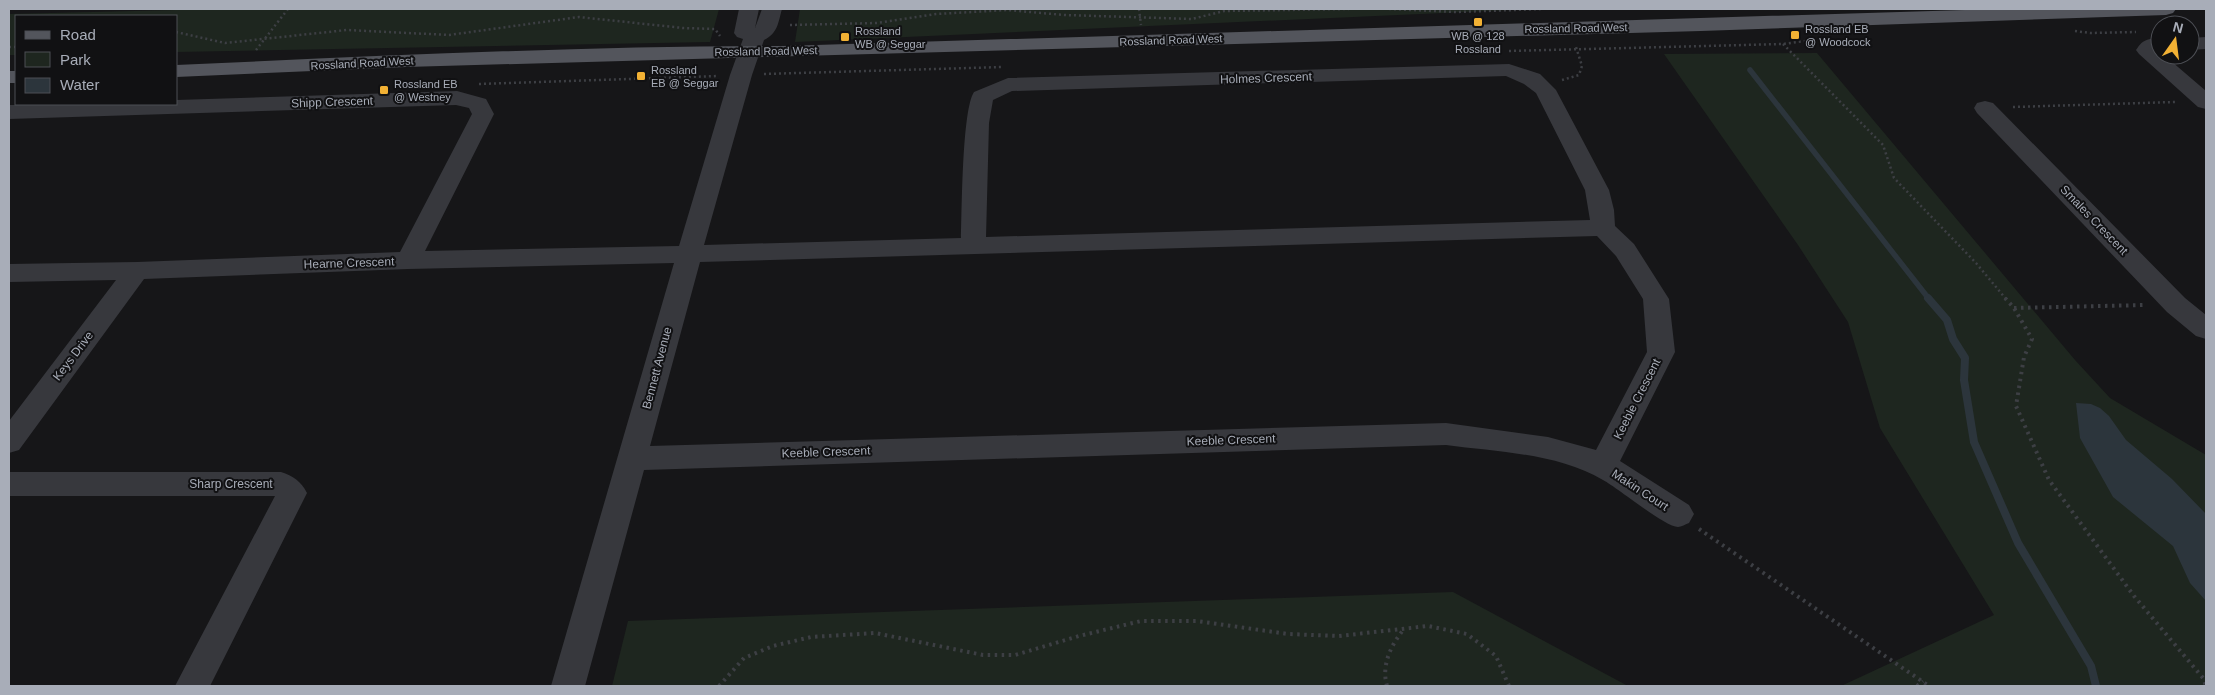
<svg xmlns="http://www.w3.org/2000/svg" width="2215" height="695" font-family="Arial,sans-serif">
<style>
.green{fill:#1e261f}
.water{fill:#2c353c}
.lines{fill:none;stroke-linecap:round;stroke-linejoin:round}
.stream-far1{stroke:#2c353c;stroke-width:5.5}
.stream{stroke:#2c353c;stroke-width:8}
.path-far1{stroke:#3d3f44;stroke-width:2.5;stroke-dasharray:2 3;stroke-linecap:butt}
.path{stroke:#3d3f44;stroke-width:4;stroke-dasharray:2.5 4.5;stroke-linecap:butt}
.minor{fill:#37383d;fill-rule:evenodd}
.major{fill:#53555c;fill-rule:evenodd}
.poi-dot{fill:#f2b134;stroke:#111113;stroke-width:2}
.labels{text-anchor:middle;stroke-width:4;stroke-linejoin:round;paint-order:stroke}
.far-street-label{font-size:11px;fill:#a8adb8;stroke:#111113}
.far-poi-label{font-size:11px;fill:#a8adb8;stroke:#111113;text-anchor:start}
.street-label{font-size:12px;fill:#a8adb8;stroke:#111113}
</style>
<rect width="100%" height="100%" fill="#161618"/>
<!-- green -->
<g class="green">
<path d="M217,9H719L710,42L176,52V16H16V55H9V14Z"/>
<path d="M800,9H1529L795,42Z"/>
<path d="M1817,53L2075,360L2110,398L2206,455V686H1841L1994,615L1880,428L1848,322L1798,245L1664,54Z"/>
<path d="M1453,592L1628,686H612L628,621Z"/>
</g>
<!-- water -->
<path class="water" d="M2076,403L2091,404L2100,408L2109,416L2126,440L2172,479L2206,514V601L2190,583L2173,546L2113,497L2080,438Z"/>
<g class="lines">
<!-- stream-far1 -->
<path class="stream-far1" d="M1750,70L1929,299"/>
<!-- stream -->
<path class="stream" d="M1928,298L1947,320L1953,339L1965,358L1964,380L1974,442L2018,543L2091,666L2096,686"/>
<!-- path-far1 -->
<g class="path-far1">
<path d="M1139,9L1141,25"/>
<path d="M1389,9L1456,12L1544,9"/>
<path d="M790,25L877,23L936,14L1007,10L1064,15L1192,19L1224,11L1349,9"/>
<path d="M2075,31L2090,33L2136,32"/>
<path d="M176,32L225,43L347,30L449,35L579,17L683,28L715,29L720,36"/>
<path d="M1783,44L1883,145L1894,178L1976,263L2006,299"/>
<path d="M9,47H16"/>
<path d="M256,50L288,9"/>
<path d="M1509,51L1783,44L1812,40"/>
<path d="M764,74L1003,67"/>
<path d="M1562,80L1579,75L1582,66L1576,47"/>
<path d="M479,84L718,76"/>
<path d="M2013,107L2175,102"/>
</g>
<!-- path -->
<g class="path">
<path d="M2005,298L2014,308L2032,339L2024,357L2016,406L2049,480L2134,596L2203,678L2206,686"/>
<path d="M2014,308L2145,305"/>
<path d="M1699,529L1929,686"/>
<path d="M719,686L744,658L773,646L811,637L875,633L983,655H1015L1079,636L1141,621H1197L1288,634L1339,636L1428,626L1467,634L1496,656L1509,686"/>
<path d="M1387,686C1381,665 1391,645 1404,629"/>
<path d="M1917,686L1923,681"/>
</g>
<!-- minor -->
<g class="minor">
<path d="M739,9H759L755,28L762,9H782C778,23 778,33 764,40L752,75L704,245L961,238C962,211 962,110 974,92L1008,78L1509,64L1540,74L1556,90L1609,190L1614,210L1615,226L1634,244L1669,299L1675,352L1620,461L1689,505L1694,514L1689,523C1686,524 1681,527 1678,527C1665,527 1618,488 1603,480C1557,453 1498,452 1446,445L644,470L585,686H551L674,263L408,269L144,279L19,450L9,453V421L116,280L9,282V264L137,262L400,252L472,114L469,108L456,105L9,119V105L176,104V100L457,91L486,99L494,114L425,251L679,246L730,75L743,39L737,37L734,33ZM1506,76L1524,84L1536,93L1585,190L1590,220L986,237L989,123L993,100L1012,91ZM1597,236L1616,256L1643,299L1647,352L1596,450L1548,437L1446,423L650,446L700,262Z"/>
<path d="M2206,37V49L2190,50V38Z"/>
<path d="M2150,39H2160V55H2164L2206,91V109L2198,107L2139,54L2136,50C2140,44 2142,41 2150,39Z"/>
<path d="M1985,101L1993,103L2185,298L2206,315V339L2196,336L2167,312L1977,113L1974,108L1977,103Z"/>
<path d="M9,472H281C293,476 301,481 307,493L210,686H175L275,496H9Z"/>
</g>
<!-- major -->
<g class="major">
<path d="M1997,9H2176L2173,13L2166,15L1701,31L406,67L176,77V65C378,56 581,46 783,46Z"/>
<rect x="9" y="71" width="7" height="12"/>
</g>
</g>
<!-- markers -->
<g class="poi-dot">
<rect x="1473" y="17" width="10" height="10" rx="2.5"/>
<rect x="1790" y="30" width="10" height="10" rx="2.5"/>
<rect x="840" y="32" width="10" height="10" rx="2.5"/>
<rect x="636" y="71" width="10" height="10" rx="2.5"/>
<rect x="379" y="85" width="10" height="10" rx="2.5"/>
</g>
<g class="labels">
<!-- far-street labels -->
<g class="far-street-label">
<text transform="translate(1576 28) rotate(-1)" y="4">Rossland Road West</text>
<text transform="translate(1171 40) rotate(-2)" y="4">Rossland Road West</text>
<text transform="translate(766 51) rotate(-1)" y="4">Rossland Road West</text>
<text transform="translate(362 63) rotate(-3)" y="4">Rossland Road West</text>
</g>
<!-- far-poi labels -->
<g class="far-poi-label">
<text x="1805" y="33">Rossland EB<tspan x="1805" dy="13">@ Woodcock</tspan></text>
<text x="855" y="35">Rossland<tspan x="855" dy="13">WB @ Seggar</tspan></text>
<text x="1478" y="40" text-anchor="middle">WB @ 128<tspan x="1478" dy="13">Rossland</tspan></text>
<text x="651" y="74">Rossland<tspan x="651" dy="13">EB @ Seggar</tspan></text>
<text x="394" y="88">Rossland EB<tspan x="394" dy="13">@ Westney</tspan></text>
</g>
<!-- street labels -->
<g class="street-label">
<text transform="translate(1266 78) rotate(-2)" y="4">Holmes Crescent</text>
<text transform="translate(332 102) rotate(-2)" y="4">Shipp Crescent</text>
<text transform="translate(2094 220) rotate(46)" y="4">Smales Crescent</text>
<text transform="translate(349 263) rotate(-2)" y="4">Hearne Crescent</text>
<text transform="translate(73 356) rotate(-53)" y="4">Keys Drive</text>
<text transform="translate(657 368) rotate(-75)" y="4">Bennett Avenue</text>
<text transform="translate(1637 399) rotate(-63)" y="4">Keeble Crescent</text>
<text transform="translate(1231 440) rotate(-2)" y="4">Keeble Crescent</text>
<text transform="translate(826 452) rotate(-2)" y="4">Keeble Crescent</text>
<text x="231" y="488">Sharp Crescent</text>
<text transform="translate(1640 490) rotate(33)" y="4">Makin Court</text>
</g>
</g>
<!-- border -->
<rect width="2215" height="695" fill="none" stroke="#a8adb8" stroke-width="20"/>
<!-- legend -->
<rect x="15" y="15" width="162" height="90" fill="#111113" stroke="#4d4f55"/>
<rect x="25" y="31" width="25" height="8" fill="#53555c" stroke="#4d4f55"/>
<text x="60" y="40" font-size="15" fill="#a8adb8">Road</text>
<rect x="25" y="52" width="25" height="15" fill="#1e261f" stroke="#4d4f55"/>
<text x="60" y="65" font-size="15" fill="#a8adb8">Park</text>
<rect x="25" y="78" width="25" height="15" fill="#2c353c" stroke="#4d4f55"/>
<text x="60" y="90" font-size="15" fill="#a8adb8">Water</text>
<!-- north arrow -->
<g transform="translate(2175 40) rotate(14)"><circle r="24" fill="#111113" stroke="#4d4f55"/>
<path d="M0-4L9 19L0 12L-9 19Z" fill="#f2b134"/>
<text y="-8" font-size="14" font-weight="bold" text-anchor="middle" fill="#a8adb8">N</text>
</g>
</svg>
